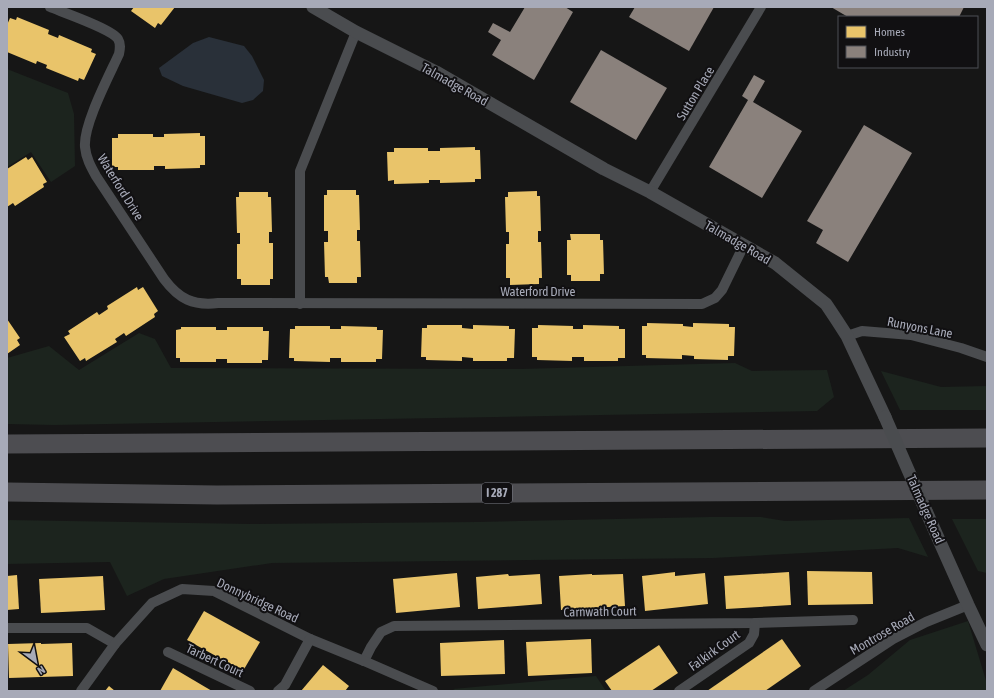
<svg xmlns="http://www.w3.org/2000/svg" width="994" height="698" font-family="'Asap Condensed',sans-serif">
<style>
.green{fill:#1c241e}
.water{fill:#293039}
.homes{fill:#e9c46a}
.industry{fill:#8a817c}
.lines{fill:none;stroke-linecap:round;stroke-linejoin:round}
.minor{stroke:#4a4c4f;stroke-width:10}
.tertiary{stroke:#4a4c4f;stroke-width:13}
.motorway{stroke:#4d4d51;stroke-width:19}
.tertiary-bridge{stroke:#4a4c4f;stroke-width:13}
.labels{text-anchor:middle;stroke-width:4;stroke-linejoin:round;paint-order:stroke}
.shield{fill:#111012;stroke:#7a7c86;stroke-width:1}
.shield-label{font-size:12px;font-weight:bold;fill:#a7aab8}
.street-label{font-size:13px;fill:#a7aab8;stroke:#111012}
</style>
<rect width="100%" height="100%" fill="#161616"/>
<!-- green -->
<g class="green">
<path d="M7,69L68,93L74,114L75,166L51,182L31,152L7,167Z"/>
<path d="M139,333L155,339L171,368L520,369L735,363L752,371L827,370L834,397L817,411L54,425L7,424V358L49,346L79,370Z"/>
<path d="M881,371L941,387L987,386V410H900Z"/>
<path d="M711,517H761L785,521L909,518L928,557L898,548L713,558L272,563L164,579L127,596L110,562L7,564V520L251,524L478,522Z"/>
<path d="M952,519H987V573L978,571Z"/>
<path d="M968,621L987,684V691H843L868,675L910,640Z"/>
<path d="M596,676L606,691H457L453,689Z"/>
</g>
<!-- water -->
<path class="water" d="M209,37L244,46L252,56L264,80L263,91L253,100L242,103L183,86L162,76L159,68L193,43Z"/>
<!-- homes -->
<g class="homes">
<path d="M134,7H175L161,25L158,23L155,28L131,11Z"/>
<path d="M17,17L49,30L48,34L58,38L59,35L92,49L91,52L96,54L84,80L79,78L78,81L46,68L47,65L37,61L36,64L7,52V25L10,18L16,20Z"/>
<path d="M200,133V136H205V165H200V168L165,169V166H154V170H118V167H112V138H118V134H153V137H164V134Z"/>
<path d="M475,147V150H480L481,179H475V182L440,183V180H429V183L394,184V180L388,181L387,152H394V148H428V151H440V148Z"/>
<path d="M26,157L28,160L32,157L47,182L43,184L44,187L15,206L13,203L7,207V169Z"/>
<path d="M327,190H356V195H359L360,230H357V241H360L361,277H357V283H329L328,277H325L324,242H328V231H324V195H327Z"/>
<path d="M537,191V196H540L541,231H538V242H541L542,278H539V284L510,285V278H506V244H509V232H506L505,197H508V192Z"/>
<path d="M239,192H268V197H271L272,232H269V243H273V279H270V285H241V279H237V244H240V233H237L236,197H239Z"/>
<path d="M570,234H600V240H603L604,274H600V281H571V275H567V240H571Z"/>
<path d="M137,287L138,290L143,287L158,311L154,314L155,317L126,336L124,333L115,339L117,342L86,361L85,358L80,361L64,337L70,334L68,331L97,312L99,315L108,309L107,306Z"/>
<path d="M7,319L20,338L17,340L20,345L7,354Z"/>
<path d="M647,323L683,324V326L693,327V323L729,324V327H735L734,356H728V360L694,359V356L682,355V359L646,358V355H642V326H647Z"/>
<path d="M427,325H462V328L473,329V325L509,326V329H515L514,358H507V361H473V358L462,357V361L426,360V357H421L422,328H427Z"/>
<path d="M538,325L573,326V329H583V325L619,326V329H625V358H618V361H584V357H572V361L537,360V357H532V328H538Z"/>
<path d="M295,326H330V329H341V326L377,327V330H383L382,359H376V362H341V358H330V362L294,361V358H289L290,329H295Z"/>
<path d="M181,327H216V330H227V327H263V331H269L268,360H262V363H227V359H216V362H180V358H176V330L181,329Z"/>
<path d="M807,571L872,572L873,604L808,605Z"/>
<path d="M675,572V576L705,573L708,604L645,611L642,576Z"/>
<path d="M789,572L791,605L726,609L724,576Z"/>
<path d="M457,573L460,607L396,613L393,579Z"/>
<path d="M508,574L509,576L540,574L542,604L478,609L476,577Z"/>
<path d="M592,574V575L623,574L625,606L561,610L559,576Z"/>
<path d="M17,575L19,609L7,610V576Z"/>
<path d="M103,576L105,610L41,613L39,579Z"/>
<path d="M204,611L260,642L243,671L187,640Z"/>
<path d="M591,639L592,673L528,676L526,642Z"/>
<path d="M782,639L801,666L765,691H707Z"/>
<path d="M504,640L505,674L441,676L440,643Z"/>
<path d="M41,643V644L72,643L73,676L9,678L8,644Z"/>
<path d="M659,645L678,673L651,691H612L605,681Z"/>
<path d="M323,665L349,686L345,691H301Z"/>
<path d="M173,668L212,691H160Z"/>
<path d="M109,686L115,691H105Z"/>
</g>
<!-- industry -->
<g class="industry">
<path d="M525,7H565L573,12L534,80L492,55L501,40L488,32L493,23L510,32Z"/>
<path d="M635,7H714L689,51L629,17Z"/>
<path d="M831,7H964L959,17H848Z"/>
<path d="M601,50L667,88L636,140L570,102Z"/>
<path d="M754,75L765,81L753,102L802,131L762,198L709,167L748,100L742,96Z"/>
<path d="M864,125L912,153L848,262L816,243L823,230L807,221Z"/>
</g>
<g class="lines">
<!-- minor -->
<g class="minor">
<path d="M50,7C62,12 112,29 118,39C121,44 120,49 119,54C109,76 83,125 85,147C86,158 91,167 96,176L164,279C179,299 193,306 218,303L702,304L715,298L722,290L744,245"/>
<path d="M650,192L761,7"/>
<path d="M300,304V171L356,32"/>
<path d="M847,336L862,331L911,335L961,348L987,357"/>
<path d="M7,628H87L115,644"/>
<path d="M168,652L250,691"/>
<path d="M364,661L371,647L381,632L394,626L755,623L853,620"/>
<path d="M81,691L115,644L152,603L182,589L214,591L310,639L364,661L433,691"/>
<path d="M278,691L285,685L310,639"/>
<path d="M679,691L749,643L754,634L755,623"/>
<path d="M814,691L893,639L926,622L968,605"/>
</g>
<!-- tertiary -->
<g class="tertiary">
<path d="M313,7L356,32L436,72L604,169L650,192L775,263L826,304L836,319L847,336L885,417"/>
<path d="M926,511L968,605L987,645"/>
</g>
<!-- motorway -->
<g class="motorway">
<path d="M7,444L987,438"/>
<path d="M7,492L217,495L987,490"/>
</g>
<!-- tertiary-bridge -->
<path class="tertiary-bridge" d="M885,417L926,511"/>
</g>
<g class="labels">
<!-- shield labels -->
<rect class="shield" x="482" y="483" width="30" height="20" rx="3"/>
<g class="shield-label">
<text x="497" y="497">I 287</text>
</g>
<!-- street labels -->
<g class="street-label">
<text transform="translate(455 84) rotate(29)" y="5">Talmadge Road</text>
<text transform="translate(695 93) rotate(-59)" y="5">Sutton Place</text>
<text transform="translate(121 187) rotate(58)" y="5">Waterford Drive</text>
<text transform="translate(738 242) rotate(30)" y="5">Talmadge Road</text>
<text x="538" y="296">Waterford Drive</text>
<text transform="translate(920 327) rotate(11)" y="5">Runyons Lane</text>
<text transform="translate(926 509) rotate(66)" y="5">Talmadge Road</text>
<text transform="translate(258 600) rotate(25)" y="5">Donnybridge Road</text>
<text transform="translate(600 611) rotate(-1)" y="5">Carnwath Court</text>
<text transform="translate(882 633) rotate(-30)" y="5">Montrose Road</text>
<text transform="translate(714 650) rotate(-36)" y="5">Falkirk Court</text>
<text transform="translate(215 660) rotate(25)" y="5">Tarbert Court</text>
</g>
</g>
<!-- border -->
<rect width="994" height="698" fill="none" stroke="#a7aab8" stroke-width="16"/>
<!-- legend -->
<rect x="838" y="16" width="140" height="52" fill="#111012" stroke="#4d4e54"/>
<rect x="846" y="26" width="20" height="12" fill="#e9c46a" stroke="#4d4e54"/>
<text x="874" y="36" font-size="12" fill="#a7aab8">Homes</text>
<rect x="846" y="46" width="20" height="12" fill="#8a817c" stroke="#4d4e54"/>
<text x="874" y="56" font-size="12" fill="#a7aab8">Industry</text>
<!-- north arrow -->
<g transform="translate(36 662) rotate(148)" stroke="#111012" stroke-width="3" paint-order="stroke">
<path d="M0-3L7 15L0 10L-7 15Z" fill="#a7aab8"/>
<text y="-6" font-size="11" font-weight="bold" text-anchor="middle" fill="#a7aab8">N</text>
</g>
</svg>
